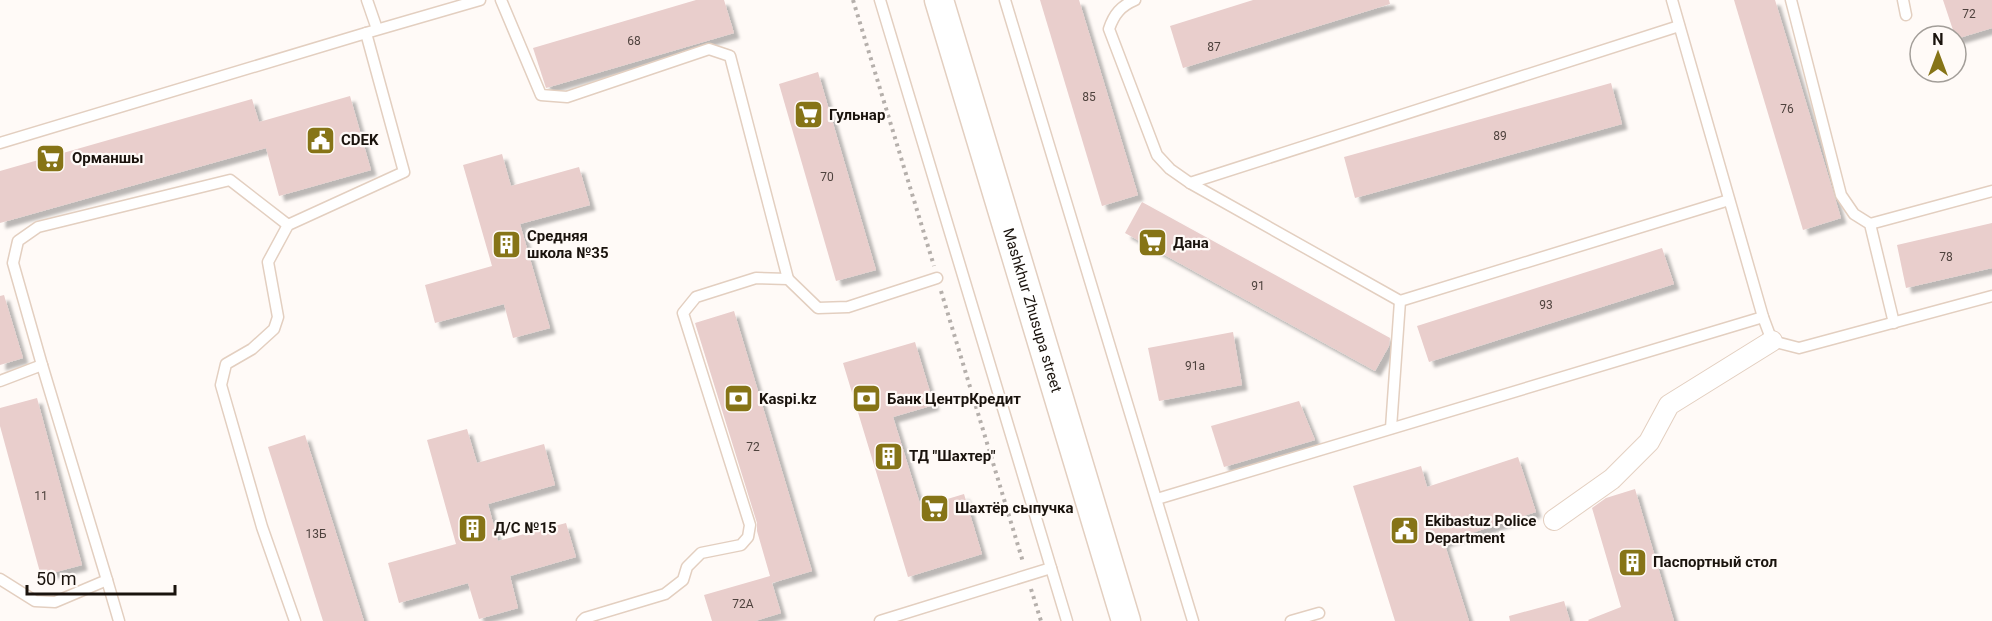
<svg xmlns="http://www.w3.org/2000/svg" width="1992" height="621" font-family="Roboto,sans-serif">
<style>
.building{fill:#e9cecc;filter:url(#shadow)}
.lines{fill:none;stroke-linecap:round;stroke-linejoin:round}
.service-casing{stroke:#e3cfc0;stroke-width:13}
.minor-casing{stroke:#e3cfc0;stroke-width:22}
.secondary-casing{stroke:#e3cfc0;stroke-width:31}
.path{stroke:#b5afab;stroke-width:4;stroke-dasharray:3 4.5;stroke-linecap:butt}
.service{stroke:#fff;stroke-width:10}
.minor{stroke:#fff;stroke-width:20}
.secondary{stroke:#fff;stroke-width:28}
.labels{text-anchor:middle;stroke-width:4.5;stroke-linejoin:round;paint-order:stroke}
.number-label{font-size:12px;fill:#4e423d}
.poi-label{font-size:15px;font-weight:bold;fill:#1a130d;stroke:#fffaf7;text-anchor:start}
.street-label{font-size:15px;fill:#1a130d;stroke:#fffaf7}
</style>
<defs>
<filter id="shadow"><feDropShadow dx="5.5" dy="5.5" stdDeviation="1.5" flood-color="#0004"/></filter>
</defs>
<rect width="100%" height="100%" fill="#fffaf7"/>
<!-- building -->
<g class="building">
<path d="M696,0H724L734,33L546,88L533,48Z"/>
<path d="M1040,0H1079L1138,195L1102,206Z"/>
<path d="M1253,0H1389L1390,4L1183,68L1170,26Z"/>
<path d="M1734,0H1775L1841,218L1803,230Z"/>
<path d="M1943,0H1992V28L1956,39Z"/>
<path d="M818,72L876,270L836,281L779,84Z"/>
<path d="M1611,83L1622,124L1355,198L1344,157Z"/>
<path d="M350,96L371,170L279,196L266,148L0,223V171L252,99L259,122Z"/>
<path d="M502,154L511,186L579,167L590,205L520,224L550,328L513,338L504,304L435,323L425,285L492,266L463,165Z"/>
<path d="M1142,202L1390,338L1389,346L1375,371L1125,233Z"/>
<path d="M1992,223V268L1906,288L1897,245Z"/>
<path d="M1662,248L1674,284L1429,362L1417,326Z"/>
<path d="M4,295L23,358L0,365V296Z"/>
<path d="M734,311L812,571L772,583L781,613L755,621H712L704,595L770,576L757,531V523L695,323Z"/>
<path d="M1233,332L1242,385L1159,401L1148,348Z"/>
<path d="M915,342L934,405L893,417L921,507L964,494L982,554L908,577L843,363Z"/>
<path d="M37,398L82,565L41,576L0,426V408Z"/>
<path d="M1299,401L1315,440L1224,467L1211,426Z"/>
<path d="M467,429L477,463L544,444L555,485L488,504L498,541L566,523L576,557L510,576L518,608L479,619L468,583L399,603L388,563L456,544L427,440Z"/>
<path d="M305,435L364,621H323L268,447Z"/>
<path d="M1518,457L1536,512L1444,542L1469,621H1395L1353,486L1421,466L1427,487Z"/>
<path d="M1635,489L1674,621H1589L1588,620L1621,607L1592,508L1606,498Z"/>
<path d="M1564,601L1570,621H1510L1509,616Z"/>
</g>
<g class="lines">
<defs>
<g id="service">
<path d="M367,0L377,29"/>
<path d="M501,0L541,95L567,97L709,49L730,56L788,279"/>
<path d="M880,0L1067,621"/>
<path d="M1005,0L1193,621"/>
<path d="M1135,0C1121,6 1114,14 1109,29L1157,155L1170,169L1190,183L1400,301"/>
<path d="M1672,0L1763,317L1772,341L1799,348L1992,296"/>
<path d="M1791,0L1841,195L1854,214L1870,224L1894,323"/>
<path d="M1903,0L1906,15"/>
<path d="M366,33L480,0"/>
<path d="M0,143L366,33L404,172L288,225L268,262L278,317L274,329L252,349L226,364L221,385L262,527L295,621"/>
<path d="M1190,183L1679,26"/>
<path d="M1870,224L1992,191"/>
<path d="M42,365L13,263L18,241L38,227L230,180L288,225"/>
<path d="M0,381L42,365L107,580"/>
<path d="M1391,428L1400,301L1729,200"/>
<path d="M1157,499L1763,317"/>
<path d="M0,579L35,601L55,602L107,580L119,621"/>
<path d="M582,621L585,618L665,594L683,580L687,567L701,553L741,545L748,537L750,525L683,313L696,297L756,278L788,279L818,308L848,307L937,278"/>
<path d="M880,621L1051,568"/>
<path d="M1291,621L1319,613"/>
</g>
<path id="minor" d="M1554,520L1612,479L1649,442L1669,405L1772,341"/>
<g id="secondary">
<path id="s1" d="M939,0L1126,621"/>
</g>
</defs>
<!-- service casing -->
<use href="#service" class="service-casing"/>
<!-- minor casing -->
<use href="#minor" class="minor-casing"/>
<!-- secondary casing -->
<use href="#secondary" class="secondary-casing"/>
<!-- path -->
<g class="path">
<path d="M853,0L934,266"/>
<path d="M941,291L1023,562"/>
<path d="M1031,589L1041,621"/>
</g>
<!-- service -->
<use href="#service" class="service"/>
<!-- minor -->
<use href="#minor" class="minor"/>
<!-- secondary -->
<use href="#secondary" class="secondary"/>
</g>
<!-- icons -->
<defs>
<symbol id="supermarket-square" viewBox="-11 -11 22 22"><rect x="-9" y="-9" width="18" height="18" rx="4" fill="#867417" stroke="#fffaf7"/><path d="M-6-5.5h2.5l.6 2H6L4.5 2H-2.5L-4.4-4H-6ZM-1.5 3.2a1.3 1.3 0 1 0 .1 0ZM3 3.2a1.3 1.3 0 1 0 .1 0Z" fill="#fff"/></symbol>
<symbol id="civic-square" viewBox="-11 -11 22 22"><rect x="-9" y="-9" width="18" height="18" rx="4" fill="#867417" stroke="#fffaf7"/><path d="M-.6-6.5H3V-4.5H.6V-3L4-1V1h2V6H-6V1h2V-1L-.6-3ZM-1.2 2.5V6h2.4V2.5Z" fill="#fff"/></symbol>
<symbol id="building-square" viewBox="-11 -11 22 22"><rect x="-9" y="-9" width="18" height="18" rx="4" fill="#867417" stroke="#fffaf7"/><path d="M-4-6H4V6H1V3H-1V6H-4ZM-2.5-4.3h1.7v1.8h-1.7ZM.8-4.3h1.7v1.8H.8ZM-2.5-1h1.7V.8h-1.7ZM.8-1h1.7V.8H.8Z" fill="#fff"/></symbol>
<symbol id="bank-square" viewBox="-11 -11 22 22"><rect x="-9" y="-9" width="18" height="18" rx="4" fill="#867417" stroke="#fffaf7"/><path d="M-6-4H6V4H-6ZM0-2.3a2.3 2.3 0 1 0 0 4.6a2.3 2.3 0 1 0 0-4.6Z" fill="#fff"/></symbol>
</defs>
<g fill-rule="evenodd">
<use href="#supermarket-square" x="792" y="98" width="33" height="33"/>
<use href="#civic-square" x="304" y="124" width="33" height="33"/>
<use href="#supermarket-square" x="34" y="142" width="33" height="33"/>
<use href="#supermarket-square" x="1136" y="226" width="33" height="33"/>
<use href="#building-square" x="490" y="228" width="33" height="33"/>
<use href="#bank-square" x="722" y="382" width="33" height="33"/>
<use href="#bank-square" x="850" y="382" width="33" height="33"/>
<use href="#building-square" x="872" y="440" width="33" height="33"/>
<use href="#supermarket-square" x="918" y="492" width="33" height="33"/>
<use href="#building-square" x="456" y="512" width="33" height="33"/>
<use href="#civic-square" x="1388" y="514" width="33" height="33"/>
<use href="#building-square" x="1616" y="546" width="33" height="33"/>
</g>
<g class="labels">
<!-- number labels -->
<g class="number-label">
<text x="1969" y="18">72</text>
<text x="634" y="45">68</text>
<text x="1214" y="51">87</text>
<text x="1089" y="101">85</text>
<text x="1787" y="113">76</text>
<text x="1500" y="140">89</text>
<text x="827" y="181">70</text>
<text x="1946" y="261">78</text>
<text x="1258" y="290">91</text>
<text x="1546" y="309">93</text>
<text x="1195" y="370">91а</text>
<text x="753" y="451">72</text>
<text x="41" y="500">11</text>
<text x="316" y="538">13Б</text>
<text x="743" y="608">72А</text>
</g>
<!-- poi labels -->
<g class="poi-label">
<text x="829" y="120">Гульнар</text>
<text x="341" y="145">CDEK</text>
<text x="72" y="163">Орманшы</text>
<text x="527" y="241">Средняя<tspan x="527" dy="17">школа №35</tspan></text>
<text x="1173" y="248">Дана</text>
<text x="759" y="404">Kaspi.kz</text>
<text x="887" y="404">Банк ЦентрКредит</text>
<text x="909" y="461">ТД "Шахтер"</text>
<text x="955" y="513">Шахтёр сыпучка</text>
<text x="1425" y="526">Ekibastuz Police<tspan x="1425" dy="17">Department</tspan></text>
<text x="494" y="533">Д/С №15</text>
<text x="1653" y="567">Паспортный стол</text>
</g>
<!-- street labels -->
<g class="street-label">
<text dy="5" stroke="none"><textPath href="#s1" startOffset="324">Mashkhur Zhusupa street</textPath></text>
</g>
</g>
<!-- north arrow -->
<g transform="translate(1938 54)"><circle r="28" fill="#fffaf7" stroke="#a39e99" stroke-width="1.5"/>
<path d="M0-4.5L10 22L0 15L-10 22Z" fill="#867417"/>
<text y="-9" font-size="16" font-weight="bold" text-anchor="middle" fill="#1a130d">N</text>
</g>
<!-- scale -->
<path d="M27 585v9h148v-9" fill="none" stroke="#1a130d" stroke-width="3"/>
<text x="36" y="585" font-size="18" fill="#1a130d" stroke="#fffaf7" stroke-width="4.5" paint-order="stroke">50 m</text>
</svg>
